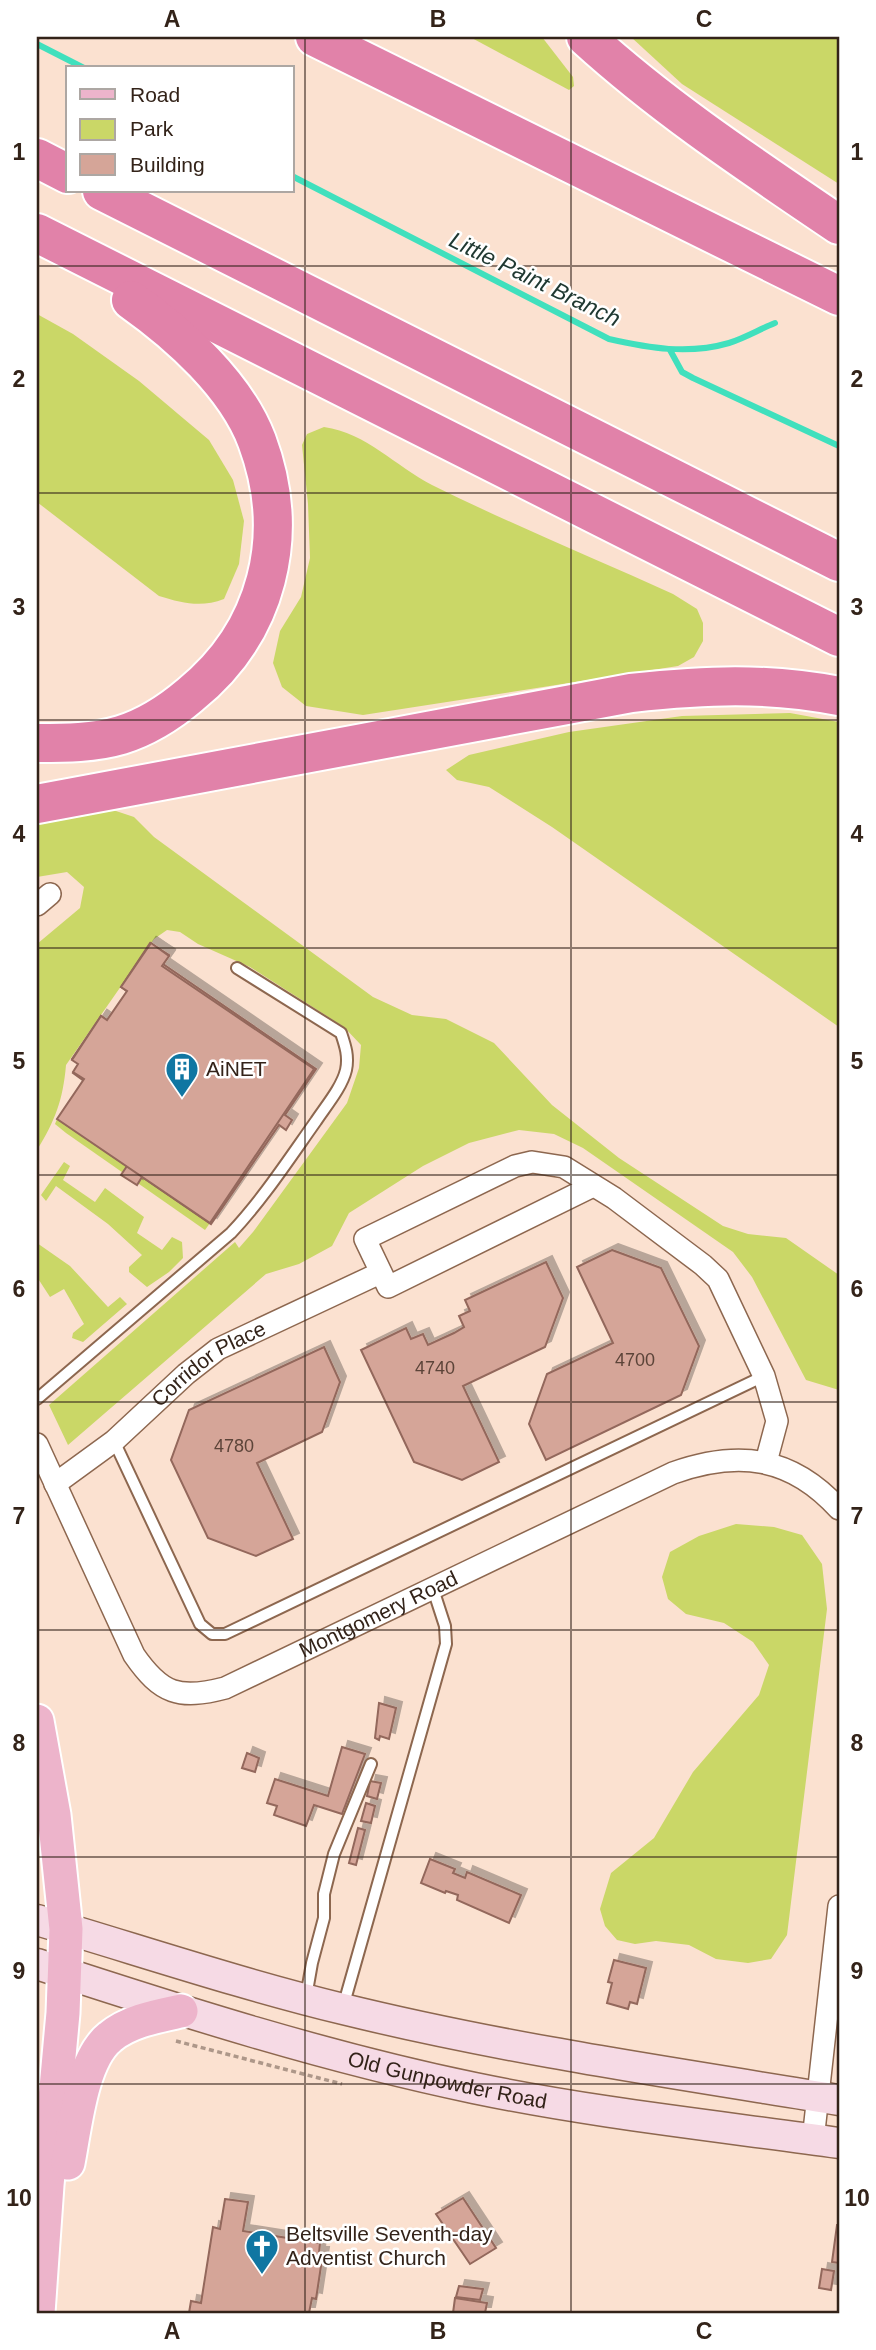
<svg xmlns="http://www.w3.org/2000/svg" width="876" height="2350" font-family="Helvetica,sans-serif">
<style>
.green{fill:#cad767}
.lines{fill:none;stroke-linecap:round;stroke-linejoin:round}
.stream{stroke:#40e0bd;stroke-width:6}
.building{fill:#d5a598;stroke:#93675b;stroke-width:2;filter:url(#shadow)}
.lane-casing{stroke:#8d674f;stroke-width:14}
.street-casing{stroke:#8d674f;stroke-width:24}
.secondary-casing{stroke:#8d674f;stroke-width:33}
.primary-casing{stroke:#fff;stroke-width:37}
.highway-casing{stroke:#fff;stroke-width:42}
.path{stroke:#ad9789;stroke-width:3.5;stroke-dasharray:5 3.5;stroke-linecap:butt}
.lane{stroke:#fff;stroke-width:10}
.street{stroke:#fff;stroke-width:21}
.secondary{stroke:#f6dae5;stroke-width:30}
.primary{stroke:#edb4cb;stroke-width:33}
.highway{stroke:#e182a9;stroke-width:38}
.grid{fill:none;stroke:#332319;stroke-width:2;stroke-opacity:0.55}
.labels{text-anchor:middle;stroke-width:5;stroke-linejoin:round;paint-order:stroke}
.number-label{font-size:18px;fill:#5c4439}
.poi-label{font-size:21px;fill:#332319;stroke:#fff;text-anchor:start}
.street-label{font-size:21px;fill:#332319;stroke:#fff}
.water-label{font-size:23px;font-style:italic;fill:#203932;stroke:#fff}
.neatline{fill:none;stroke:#332319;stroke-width:2.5}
.grid-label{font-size:23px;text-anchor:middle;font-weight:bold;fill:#332319}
</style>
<defs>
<filter id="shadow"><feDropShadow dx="6" dy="-6" stdDeviation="0" flood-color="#0004"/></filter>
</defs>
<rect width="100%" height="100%" fill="#fbe1d0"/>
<!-- green -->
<g class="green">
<path d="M470,37H542L573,77L574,86L569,90Z"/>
<path d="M631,37H839V184L682,84Z"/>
<path d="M37,314L73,334L139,381L209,440L233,480L244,521L239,564L224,599C201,608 182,603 159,596L37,502Z"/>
<path d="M324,427C367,433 395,466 432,485C511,524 593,558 673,594L697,609L703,623V641L694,657L678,666L363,715L306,706L282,687L273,663L280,631L301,597L310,558L308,504L302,445L307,434Z"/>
<path d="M790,713L839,722V1027L552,827L489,787L457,780L446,770L469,755L569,732L682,716Z"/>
<path d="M113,810L134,817L154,837L373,997L412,1015L446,1019L494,1043L552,1105L619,1158L723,1226L748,1234L786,1238L839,1275V1390L806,1380L752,1277L733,1252L583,1148L554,1134L519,1130L469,1143L423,1166L349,1213L332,1246L299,1264L266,1274L68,1445L49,1405L235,1242L239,1248L253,1232L347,1103L359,1068L361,1045L344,1027L250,967L198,944L180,932L167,930L154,939L66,1065C63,1100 55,1121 37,1150V944L80,908L84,887L67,872L37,877V821Z"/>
<path d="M57,1119L210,1223L205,1230L66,1133L55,1124Z"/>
<path d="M64,1162L70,1166L63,1180L95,1202L105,1188L144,1217L137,1233L162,1250L172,1237L182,1242L183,1258L169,1272L147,1287L129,1272V1267L142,1255L108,1224L56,1186L46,1201L41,1195Z"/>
<path d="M37,1243L70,1266L108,1307L120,1297L127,1304L83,1342L72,1338L73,1333L84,1324L64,1289L50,1297L37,1277Z"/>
<path d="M736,1524L774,1527L802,1535L822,1564L827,1609L787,1935L771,1959L748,1963L716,1959L689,1945L656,1941L635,1944L617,1940L605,1926L600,1909L611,1873L654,1838L693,1772L759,1695L769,1665L753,1642L724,1623L686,1614L668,1599L662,1577L670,1552L699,1536Z"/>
</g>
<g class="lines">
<!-- stream -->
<g class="stream">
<path d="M37,44L84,68"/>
<path d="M292,176L609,339C649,348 688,355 729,343C745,338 760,329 775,323"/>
<path d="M670,350L682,372L693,378L839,446"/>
</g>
</g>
<!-- building -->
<g class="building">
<path d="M150,943L169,955L163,964L316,1069L285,1115L292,1120L286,1130L279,1125L211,1224L142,1177L137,1185L121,1175L127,1166L58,1119L84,1081L73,1073L79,1064L72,1059L101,1016L108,1021L128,992L121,987Z"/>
<path d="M151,943L169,956L162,966L314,1069L210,1223L57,1119L84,1079L73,1072L78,1064L72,1060L101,1016L107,1020L127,991L121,987Z"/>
<path d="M612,1250L661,1268L699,1346L681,1395L546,1460L529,1424L547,1374L613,1343L577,1267Z"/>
<path d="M546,1262L563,1298L545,1347L463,1386L499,1462L462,1480L414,1462L361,1350L406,1328L411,1339L423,1334L428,1345L454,1333L464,1327L459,1316L470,1311L465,1300Z"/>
<path d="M324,1347L340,1382L322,1432L257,1463L293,1539L256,1556L208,1538L171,1460L189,1410Z"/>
<path d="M379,1703L396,1708L389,1739L380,1736L379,1740L375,1738Z"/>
<path d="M342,1747L365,1754L342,1814L314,1805L306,1826L274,1815L277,1806L267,1803L275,1779L328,1796Z"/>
<path d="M247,1753L259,1758L255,1772L242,1768Z"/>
<path d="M370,1781L381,1783L377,1799L367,1796Z"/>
<path d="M366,1803L375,1806L371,1823L361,1821Z"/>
<path d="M358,1828L365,1830L356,1865L349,1863Z"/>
<path d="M430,1859L455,1869L453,1873L465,1878L467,1872L521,1895L509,1923L457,1900L458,1895L446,1891L445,1893L421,1883Z"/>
<path d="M614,1960L646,1968L637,2004L630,2002L628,2009L607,2003L612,1983L608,1982Z"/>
<path d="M463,2198L496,2248L470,2264L436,2214Z"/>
<path d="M225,2199L248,2202L243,2231L320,2243L319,2253H323L316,2299L312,2298L309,2313H189L191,2301L201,2303L213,2227L220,2229Z"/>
<path d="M837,2225H839V2263L832,2262Z"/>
<path d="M822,2269L834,2271L831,2290L819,2288Z"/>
<path d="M459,2286L483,2289L480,2300L456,2297Z"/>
<path d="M455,2298L487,2303L485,2313H453Z"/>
</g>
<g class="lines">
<defs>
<g id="lane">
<path d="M37,1399L231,1233C263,1199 289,1159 316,1121C326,1106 342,1087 346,1070C349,1056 345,1045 341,1033L237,968"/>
<path d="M114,1441L200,1624L212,1634H225L764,1376"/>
<path d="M306,1997L312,1963L324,1918V1894L334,1854L371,1764"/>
<path d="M343,2007L446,1644L445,1626L433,1589"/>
</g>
<g id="street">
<path d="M37,905L50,894"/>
<path d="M593,1186L388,1287L365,1239L515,1166L532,1162L564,1167L614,1198L703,1265L718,1279L764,1376L777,1421L766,1462"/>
<path id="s1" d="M37,1444L134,1655C161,1694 179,1700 225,1688L673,1473C738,1450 791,1456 839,1509"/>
<path id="s2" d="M55,1484L114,1441L186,1374L218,1349L380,1273"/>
<path d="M813,2140L839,1906"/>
</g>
<g id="secondary">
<path d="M37,1920C139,1950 240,1984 343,2009C506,2049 673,2073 839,2100"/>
<path id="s3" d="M37,1964C181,2011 325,2057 474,2088C594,2113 718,2126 839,2143"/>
</g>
<g id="primary">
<path d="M37,1721L54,1815L66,1929L63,2013L47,2185L38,2313"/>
<path d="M68,2163C75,2128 81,2060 110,2037C129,2021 158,2016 181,2011"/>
</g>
<g id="highway">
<path d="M315,37L839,296"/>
<path d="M586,37C664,108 752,166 839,225"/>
<path d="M37,158L68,174"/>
<path d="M102,191L839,562"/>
<path d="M37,233L839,637"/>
<path d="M37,743C65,743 94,743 121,735C147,727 170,712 190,695C268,632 292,535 257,441C236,385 179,334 131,300"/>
<path d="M37,804L631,693C706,685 765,682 839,696"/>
</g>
</defs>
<!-- lane casing -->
<use href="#lane" class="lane-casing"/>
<!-- street casing -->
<use href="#street" class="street-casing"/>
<!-- secondary casing -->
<use href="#secondary" class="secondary-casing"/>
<!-- primary casing -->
<use href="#primary" class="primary-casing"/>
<!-- highway casing -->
<use href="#highway" class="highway-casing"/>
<!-- path -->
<path class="path" d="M176,2041L342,2084"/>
<!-- lane -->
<use href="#lane" class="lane"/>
<!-- street -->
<use href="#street" class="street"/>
<!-- secondary -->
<use href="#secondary" class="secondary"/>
<!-- primary -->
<use href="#primary" class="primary"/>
<!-- highway -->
<use href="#highway" class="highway"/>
</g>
<!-- grid -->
<path class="grid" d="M305,37V2313M571,37V2313M37,266H839M37,493H839M37,720H839M37,948H839M37,1175H839M37,1402H839M37,1630H839M37,1857H839M37,2084H839"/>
<!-- icons -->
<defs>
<symbol id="building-pin" viewBox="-11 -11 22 30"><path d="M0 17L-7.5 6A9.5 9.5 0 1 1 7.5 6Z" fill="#1076a2" stroke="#fff"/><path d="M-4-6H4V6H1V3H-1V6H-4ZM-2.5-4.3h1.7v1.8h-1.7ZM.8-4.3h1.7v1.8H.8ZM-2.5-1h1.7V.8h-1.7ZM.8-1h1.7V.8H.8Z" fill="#fff"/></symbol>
<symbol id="church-pin" viewBox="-11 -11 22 30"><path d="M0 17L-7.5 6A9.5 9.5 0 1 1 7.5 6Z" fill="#1076a2" stroke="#fff"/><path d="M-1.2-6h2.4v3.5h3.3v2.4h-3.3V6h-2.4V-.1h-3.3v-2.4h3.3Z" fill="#fff"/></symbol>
</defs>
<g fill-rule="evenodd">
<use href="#building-pin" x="163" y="1050" width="38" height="52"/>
<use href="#church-pin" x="243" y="2227" width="38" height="52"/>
</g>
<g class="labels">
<!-- number labels -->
<g class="number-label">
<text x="635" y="1366">4700</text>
<text x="435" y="1374">4740</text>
<text x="234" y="1452">4780</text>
</g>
<!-- poi labels -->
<g class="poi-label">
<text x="206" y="1076">AiNET</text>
<text x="286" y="2241">Beltsville Seventh-day<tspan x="286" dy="24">Adventist Church</tspan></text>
</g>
<!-- street labels -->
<g class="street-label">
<text dy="7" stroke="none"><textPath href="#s2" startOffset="196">Corridor Place</textPath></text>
<text dy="7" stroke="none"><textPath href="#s1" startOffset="509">Montgomery Road</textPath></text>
<text dy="7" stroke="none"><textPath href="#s3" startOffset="427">Old Gunpowder Road</textPath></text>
</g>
<!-- water labels -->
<g class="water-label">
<text transform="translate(535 279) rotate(26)" y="8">Little Paint Branch</text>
</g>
</g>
<!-- border -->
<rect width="876" height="2350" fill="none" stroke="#ffffff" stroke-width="77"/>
<!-- legend -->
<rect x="66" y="66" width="228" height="126" fill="#ffffff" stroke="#ada7a3" stroke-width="2"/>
<rect x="80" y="89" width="35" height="10" fill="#edb4cb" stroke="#ada7a3" stroke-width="2"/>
<text x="130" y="102" font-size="21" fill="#332319">Road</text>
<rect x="80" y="119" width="35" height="21" fill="#cad767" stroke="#ada7a3" stroke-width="2"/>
<text x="130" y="136" font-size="21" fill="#332319">Park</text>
<rect x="80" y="154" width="35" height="21" fill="#d5a598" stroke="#ada7a3" stroke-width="2"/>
<text x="130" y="172" font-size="21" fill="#332319">Building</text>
<rect x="38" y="38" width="800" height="2274" class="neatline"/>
<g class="grid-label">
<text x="172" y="27">A</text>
<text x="438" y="27">B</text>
<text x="704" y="27">C</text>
<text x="19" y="160">1</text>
<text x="857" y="160">1</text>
<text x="19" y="387">2</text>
<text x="857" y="387">2</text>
<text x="19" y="615">3</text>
<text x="857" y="615">3</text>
<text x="19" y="842">4</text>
<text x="857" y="842">4</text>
<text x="19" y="1069">5</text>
<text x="857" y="1069">5</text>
<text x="19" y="1297">6</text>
<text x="857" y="1297">6</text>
<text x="19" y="1524">7</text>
<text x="857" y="1524">7</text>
<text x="19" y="1751">8</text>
<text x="857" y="1751">8</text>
<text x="19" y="1979">9</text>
<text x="857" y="1979">9</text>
<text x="19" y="2206">10</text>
<text x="857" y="2206">10</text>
<text x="172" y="2339">A</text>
<text x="438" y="2339">B</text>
<text x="704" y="2339">C</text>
</g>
</svg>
